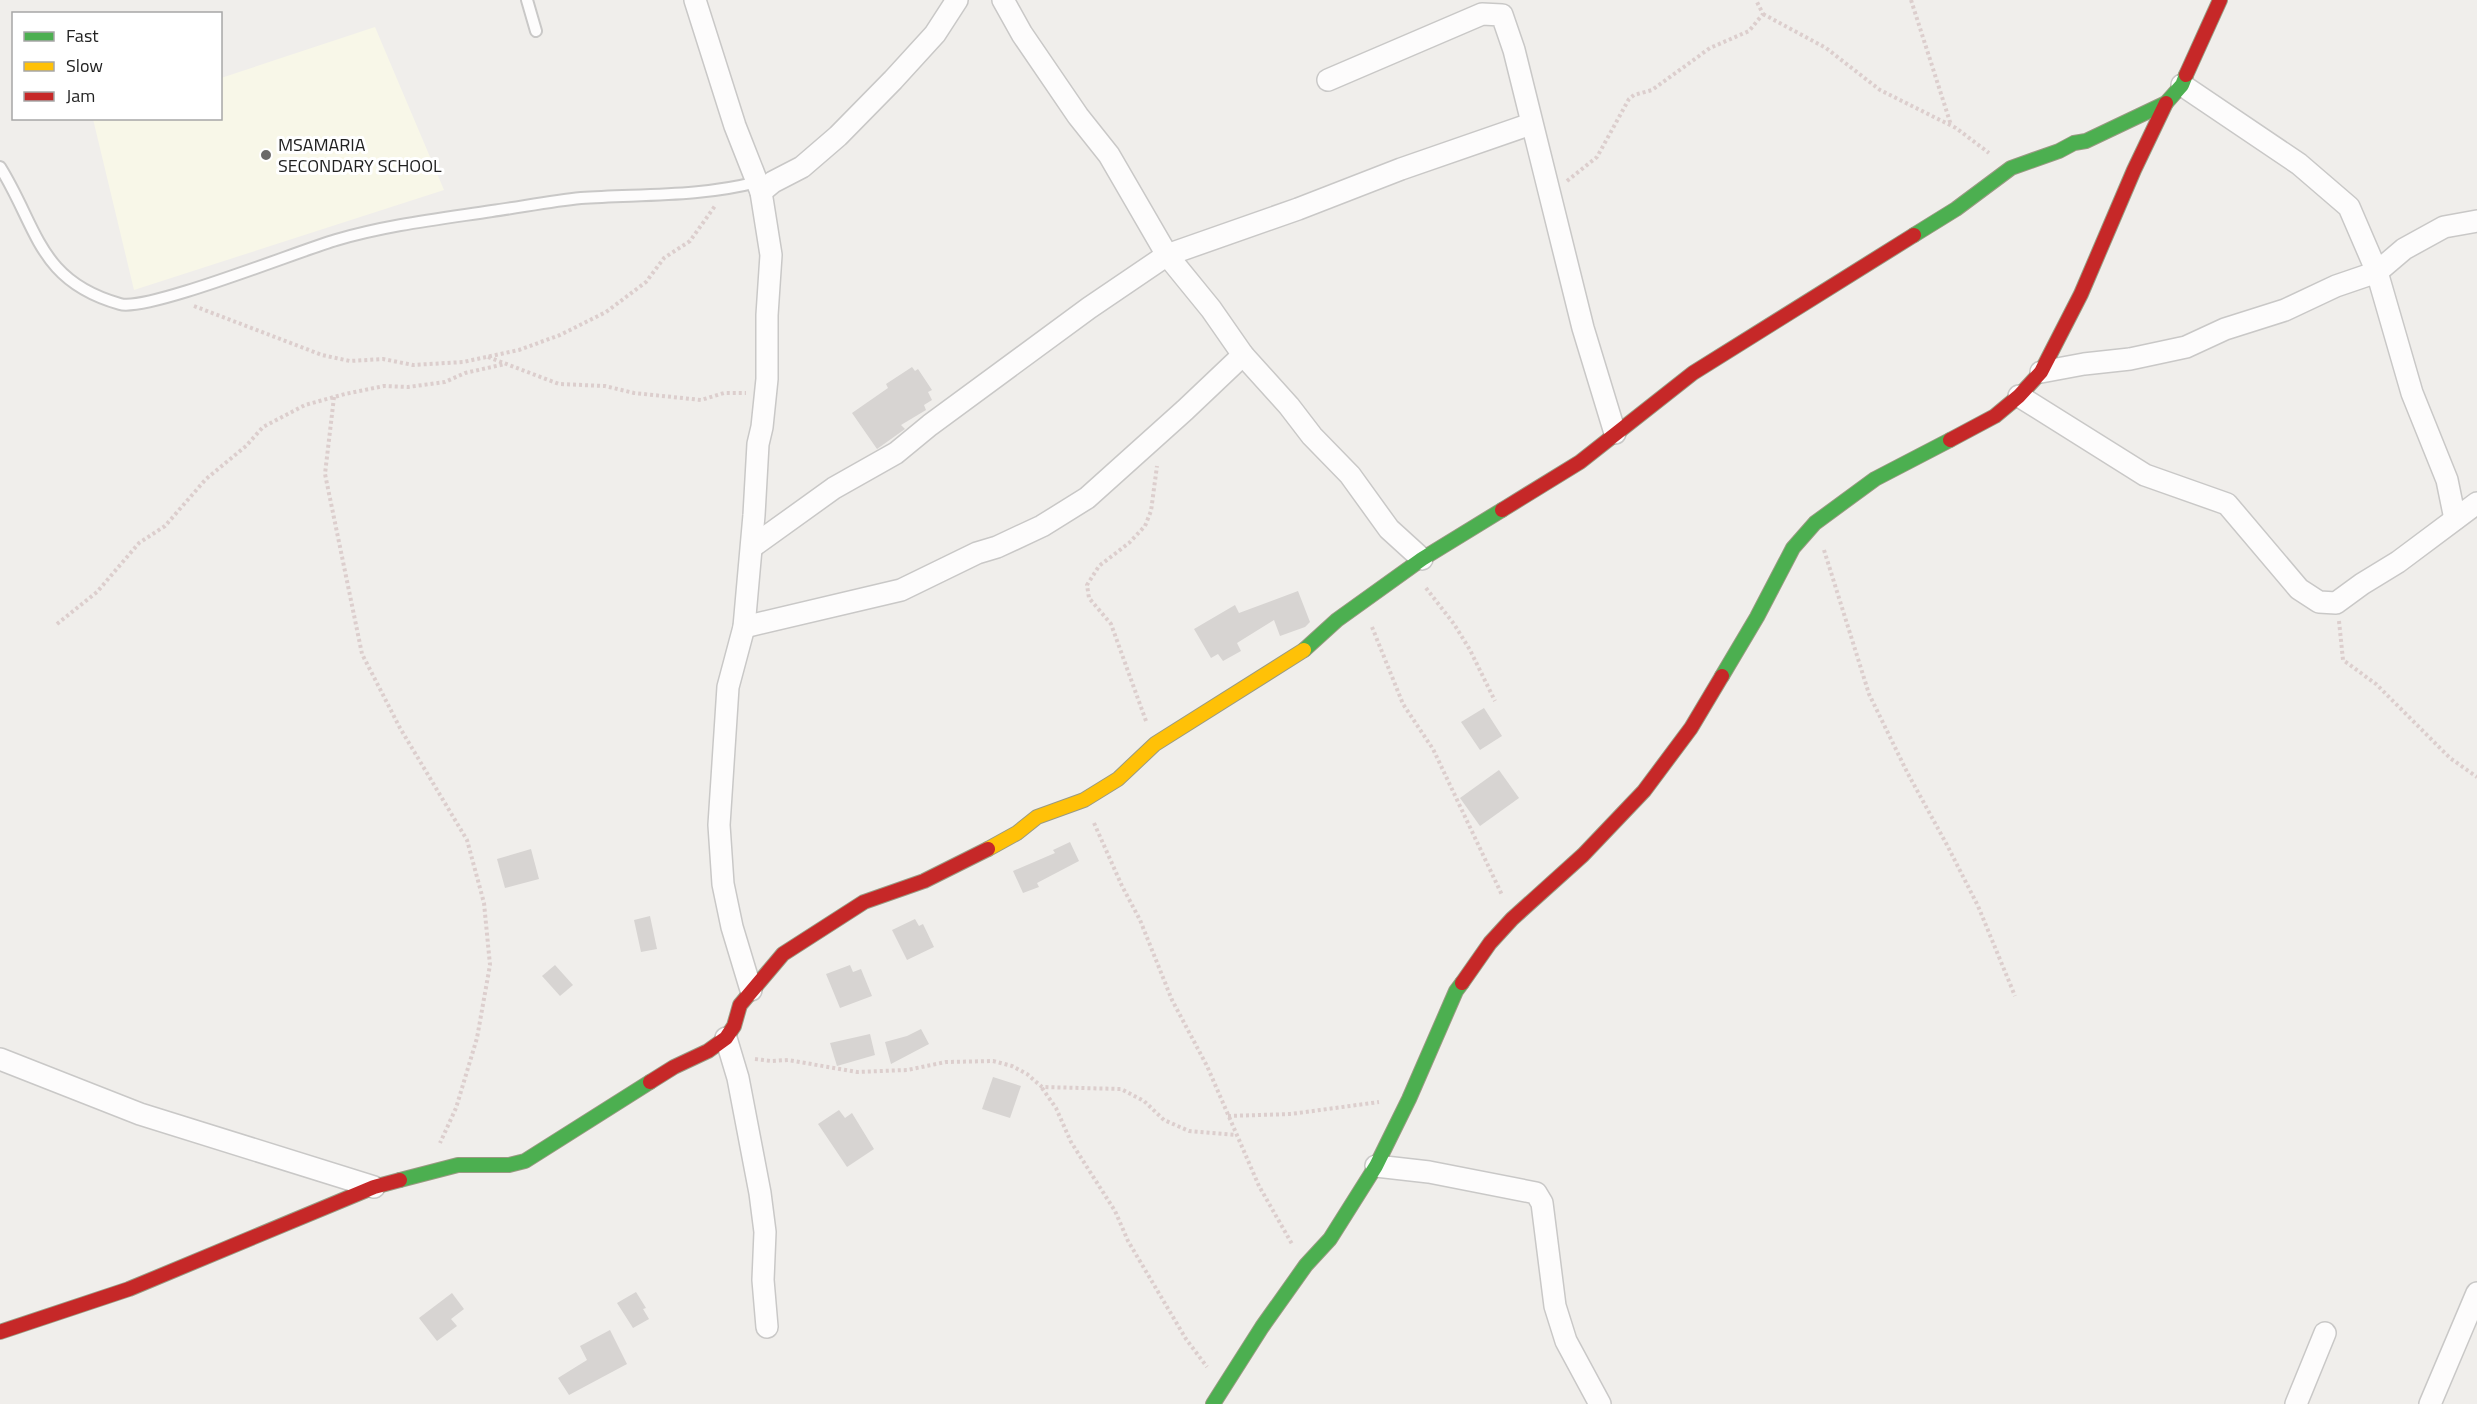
<svg xmlns="http://www.w3.org/2000/svg" width="2477" height="1404" font-family="'Titillium Web',sans-serif">
<style>
.education{fill:#f8f7e8}
.building{fill:#d7d4d2}
.lines{fill:none;stroke-linecap:round;stroke-linejoin:round}
.lane-casing{stroke:#c9c8c7;stroke-width:14}
.street-casing{stroke:#c9c8c7;stroke-width:24}
.fast-casing{stroke:#999a82;stroke-width:16}
.slow-casing{stroke:#999a82;stroke-width:16}
.jam-casing{stroke:#999a82;stroke-width:16}
.path{stroke:#dccecd;stroke-width:4;stroke-dasharray:3 3;stroke-linecap:butt}
.lane{stroke:#fdfcfc;stroke-width:10}
.street{stroke:#fdfcfc;stroke-width:21}
.fast{stroke:#4caf50;stroke-width:14}
.slow{stroke:#ffc107;stroke-width:14}
.jam{stroke:#c62828;stroke-width:14}
.poi-dot{fill:#6a6968;stroke:#fff;stroke-width:2}
.labels{text-anchor:middle;stroke-width:6;stroke-linejoin:round;paint-order:stroke}
.poi-label{font-size:18px;fill:#222;stroke:#fff;text-anchor:start}
</style>
<rect width="100%" height="100%" fill="#f0eeeb"/>
<!-- education -->
<path class="education" d="M375,27L444,190L134,290L93,119L220,118L221,78Z"/>
<!-- building -->
<g class="building">
<path d="M912,367L915,371L918,369L932,390L928,392L932,400L924,405L926,410L901,425L905,429L877,449L852,413L888,388L886,384Z"/>
<path d="M1298,591L1310,622L1305,627L1280,636L1274,620L1237,643L1241,651L1223,661L1218,654L1211,658L1194,629L1235,605L1239,613Z"/>
<path d="M1484,708L1502,736L1480,750L1461,722Z"/>
<path d="M1499,770L1519,798L1480,826L1460,798Z"/>
<path d="M1070,842L1079,861L1037,883L1039,887L1023,893L1013,871L1055,853L1053,850Z"/>
<path d="M531,849L539,879L505,888L497,859Z"/>
<path d="M650,916L657,949L641,952L634,920Z"/>
<path d="M915,919L919,926L923,924L934,947L907,960L892,930Z"/>
<path d="M555,965L573,985L560,996L542,976Z"/>
<path d="M850,965L853,972L861,969L872,996L840,1008L826,974Z"/>
<path d="M921,1029L929,1044L891,1064L885,1042L907,1036Z"/>
<path d="M870,1034L875,1055L837,1066L830,1043Z"/>
<path d="M993,1077L1021,1086L1010,1118L982,1109Z"/>
<path d="M839,1110L845,1118L852,1113L874,1149L847,1167L818,1124Z"/>
<path d="M636,1292L646,1308L643,1309L649,1319L633,1328L617,1303Z"/>
<path d="M452,1293L464,1309L451,1319L457,1326L437,1341L419,1318Z"/>
<path d="M610,1330L627,1364L569,1395L558,1378L587,1360L580,1346Z"/>
</g>
<g class="lines">
<defs>
<g id="lane">
<path d="M527,0L536,31"/>
<path d="M0,167C38,228 38,281 120,304C147,312 298,251 336,240C387,225 439,219 492,211C521,207 551,201 581,198C640,194 700,197 757,182"/>
</g>
<g id="street">
<path d="M695,0L735,126L761,192"/>
<path d="M1003,0L1022,34L1078,116L1109,155L1167,255L1211,309L1243,355L1289,406L1312,436L1350,475L1389,529L1422,559"/>
<path d="M1328,80L1482,14L1502,15L1514,50L1583,328L1615,433"/>
<path d="M2182,85L2299,164L2349,207L2377,272L2412,393L2447,480L2455,519"/>
<path d="M2041,372L2084,364L2130,359L2186,347L2225,329L2285,310L2336,286L2377,272L2404,249L2444,227L2477,221"/>
<path d="M2019,396L2145,475L2227,504L2299,589L2319,602L2336,603L2362,584L2398,562L2477,503"/>
<path d="M752,547L834,488L896,453L930,425L1089,308L1167,255L1298,209L1401,169L1531,124"/>
<path d="M744,627L901,590L977,553L997,547L1042,526L1087,498L1185,410L1243,355"/>
<path d="M751,990L732,927L723,884L719,825L728,687L744,627L754,515L758,444L762,427L767,379V315L771,255L761,192L773,182L802,167L838,136L893,80L935,34L957,0"/>
<path d="M726,1038L738,1078L760,1193L765,1232L763,1280L767,1327"/>
<path d="M0,1059L140,1114L374,1187"/>
<path d="M1376,1166L1429,1172L1536,1193L1542,1203L1555,1306L1566,1341L1600,1404"/>
<path d="M2296,1404L2325,1333"/>
<path d="M2430,1404L2477,1293"/>
</g>
<g id="fast">
<path d="M1914,235L1956,209L2011,168L2059,151L2074,143L2086,141L2166,103L2182,85L2186,75"/>
<path d="M1304,650L1337,620L1422,559L1502,510"/>
<path d="M1722,676L1757,617L1793,548L1815,523L1875,479L1950,440"/>
<path d="M400,1180L458,1165H509L525,1161L650,1082"/>
<path d="M1213,1404L1262,1327L1306,1265L1330,1239L1376,1166L1409,1099L1456,991L1462,983"/>
</g>
<path id="slow" d="M988,849L1017,833L1037,817L1084,800L1118,779L1155,744L1304,650"/>
<g id="jam">
<path d="M2186,75L2220,0"/>
<path d="M1950,440L1995,416L2019,396L2041,372L2081,294L2134,170L2166,103"/>
<path d="M1502,510L1580,462L1693,373L1914,235"/>
<path d="M1462,983L1490,943L1512,919L1583,855L1644,791L1691,728L1722,676"/>
<path d="M650,1082L674,1067L708,1051L726,1038L734,1026L740,1005L783,954L864,902L924,881L988,849"/>
<path d="M0,1332L129,1289L374,1187L400,1180"/>
</g>
</defs>
<!-- lane casing -->
<use href="#lane" class="lane-casing"/>
<!-- street casing -->
<use href="#street" class="street-casing"/>
<!-- fast casing -->
<use href="#fast" class="fast-casing"/>
<!-- slow casing -->
<use href="#slow" class="slow-casing"/>
<!-- jam casing -->
<use href="#jam" class="jam-casing"/>
<!-- path -->
<g class="path">
<path d="M1911,0L1951,125"/>
<path d="M1763,14L1826,48L1880,90L1956,128L1989,153"/>
<path d="M1567,181L1597,157L1629,99L1634,95L1652,90L1710,48L1749,31L1763,14L1756,0"/>
<path d="M194,306L322,355L350,361L383,359L413,365L463,362L519,350L560,335L606,312L646,282L664,258L690,241L715,206"/>
<path d="M488,357L559,384L605,386L634,393L701,400L724,393H746"/>
<path d="M334,397L325,474L362,654L400,728L467,840L484,903L490,965L477,1038L456,1108L440,1143"/>
<path d="M1824,550L1869,694L1907,772L1947,845L1978,906L2015,996"/>
<path d="M1426,588L1454,624L1470,650L1495,701"/>
<path d="M2339,621L2343,660L2376,684L2450,758L2477,777"/>
<path d="M57,624L97,592L139,543L165,526L206,479L246,446L263,427L305,405L345,394L384,386L408,387L445,382L465,373L505,364"/>
<path d="M1372,627L1403,704L1433,749L1502,895"/>
<path d="M1146,721L1111,624L1089,598L1087,585L1099,566L1129,543L1145,526L1151,511L1157,466"/>
<path d="M1094,823L1122,886L1140,920L1172,1000L1207,1066L1259,1186L1292,1244"/>
<path d="M755,1059L771,1061L788,1060L857,1072L907,1070L946,1062L993,1061L1012,1066L1027,1074L1042,1087L1121,1089L1144,1101L1164,1120L1189,1131L1236,1135"/>
<path d="M1042,1088L1056,1108L1071,1142L1115,1211L1128,1241L1186,1339L1207,1367"/>
<path d="M1228,1116L1291,1114L1379,1102"/>
</g>
<!-- lane -->
<use href="#lane" class="lane"/>
<!-- street -->
<use href="#street" class="street"/>
<!-- fast -->
<use href="#fast" class="fast"/>
<!-- slow -->
<use href="#slow" class="slow"/>
<!-- jam -->
<use href="#jam" class="jam"/>
</g>
<!-- markers -->
<circle class="poi-dot" cx="266" cy="155" r="6"/>
<g class="labels">
<!-- poi labels -->
<g class="poi-label">
<text x="278" y="151">MSAMARIA<tspan x="278" dy="21">SECONDARY SCHOOL</tspan></text>
</g>
</g>
<!-- legend -->
<rect x="12" y="12" width="210" height="108" fill="#ffffff" stroke="#a7a7a7" stroke-width="1.5"/>
<rect x="24" y="32" width="30" height="9" fill="#4caf50" stroke="#a7a7a7" stroke-width="1.5"/>
<text x="66" y="42" font-size="18" fill="#222222">Fast</text>
<rect x="24" y="62" width="30" height="9" fill="#ffc107" stroke="#a7a7a7" stroke-width="1.5"/>
<text x="66" y="72" font-size="18" fill="#222222">Slow</text>
<rect x="24" y="92" width="30" height="9" fill="#c62828" stroke="#a7a7a7" stroke-width="1.5"/>
<text x="66" y="102" font-size="18" fill="#222222">Jam</text>
</svg>
